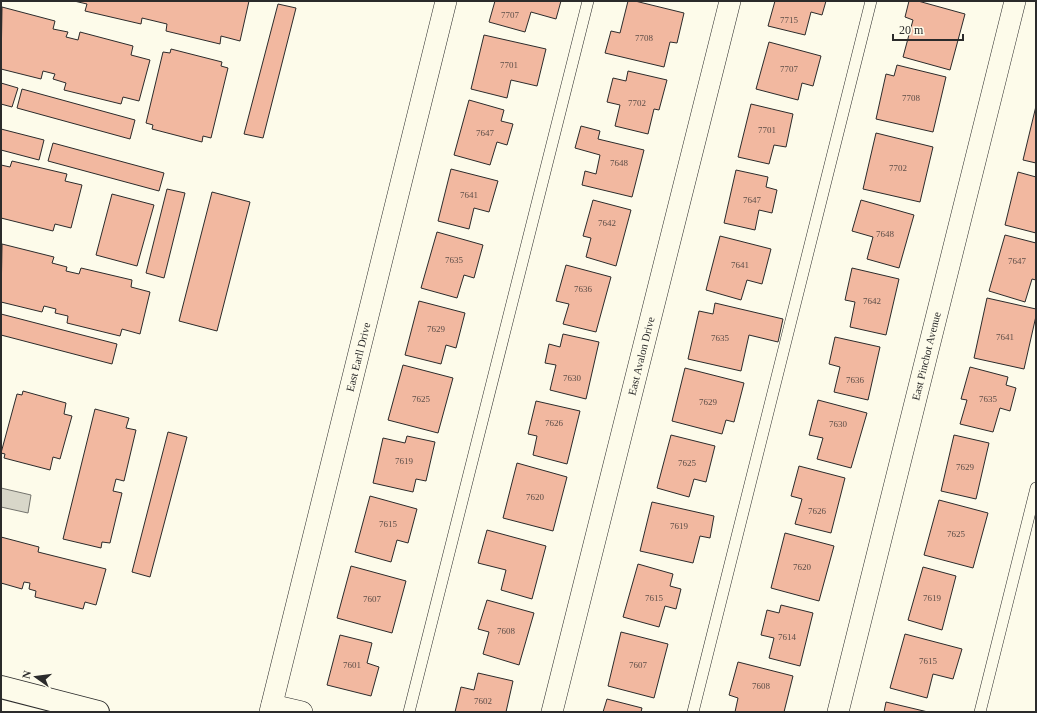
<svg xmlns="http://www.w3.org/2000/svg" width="1037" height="713" font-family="'Times New Roman',serif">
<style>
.water{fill:#d8d7c9;stroke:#74746e}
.building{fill:#f2b8a0;stroke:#2b2b2b}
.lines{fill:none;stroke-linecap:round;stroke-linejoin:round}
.service-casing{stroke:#2b2b2b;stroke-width:12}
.minor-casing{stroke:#2b2b2b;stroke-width:22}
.tertiary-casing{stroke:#2b2b2b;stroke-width:24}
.service{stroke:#fdfbea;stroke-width:11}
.minor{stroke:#fdfbea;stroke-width:21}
.tertiary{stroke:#fdfbea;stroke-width:22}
.labels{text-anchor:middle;stroke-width:3;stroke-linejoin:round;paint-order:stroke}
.number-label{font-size:9px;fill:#5d4e48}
.street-label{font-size:11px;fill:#2b2b2b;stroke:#fdfbea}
</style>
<rect width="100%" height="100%" fill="#fdfbea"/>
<!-- water -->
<path class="water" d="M1,488L31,495L28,513L1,507Z"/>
<!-- building -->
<g class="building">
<path d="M74,1H249L240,41L221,36L220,44L166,31L167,24L142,18L141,24L85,11L87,4Z"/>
<path d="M495,1H561L556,19L531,12L525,32L489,22Z"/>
<path d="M628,1H635L684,13L677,43L670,42L664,67L605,53L611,31L620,33Z"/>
<path d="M775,1H826L822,15L811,12L805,35L768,26Z"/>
<path d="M909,1H918L965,14L950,70L903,57L913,20L905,17Z"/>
<path d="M278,4L296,8L263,138L244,134Z"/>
<path d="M2,7L55,21L53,29L68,32L66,37L78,40L80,32L133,46L131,55L150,60L139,101L123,97L121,104L64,90L66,83L53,79L55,74L43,71L41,79L1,69Z"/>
<path d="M484,35L546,49L537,86L511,80L507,98L471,89Z"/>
<path d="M769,42L821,56L813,86L802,83L798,100L756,89Z"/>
<path d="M171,49L222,62L221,66L228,68L211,138L203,136L202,142L152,129L153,125L146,123L163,52L170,53Z"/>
<path d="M897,65L946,77L933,132L876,119L886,74L894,76Z"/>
<path d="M628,71L667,80L659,110L654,109L648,134L615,126L620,105L607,102L613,78L626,81Z"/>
<path d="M1,83L18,88L12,107L1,104Z"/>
<path d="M22,89L135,120L130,139L17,108Z"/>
<path d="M469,100L504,110L501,121L513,124L507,145L497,142L490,165L454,155Z"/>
<path d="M751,104L793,114L786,147L774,145L769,164L738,157Z"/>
<path d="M1036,106V163L1023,160Z"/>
<path d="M581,126L600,131L598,139L644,150L632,197L582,185L585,171L596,174L600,155L575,148Z"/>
<path d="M1,129L44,140L39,160L1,150Z"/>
<path d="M876,133L933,147L920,202L863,189Z"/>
<path d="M53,143L164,173L159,191L48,161Z"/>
<path d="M12,161L67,174L65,181L82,185L71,228L55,224L53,231L1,218V165L10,167Z"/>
<path d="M451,169L498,181L489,212L474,208L469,229L438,221Z"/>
<path d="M736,170L768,177L766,187L777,190L772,213L759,210L755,230L724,223Z"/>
<path d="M1018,172L1036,177V233L1005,225Z"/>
<path d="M167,189L185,193L164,278L146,273Z"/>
<path d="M212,192L250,202L217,331L179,321Z"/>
<path d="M112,194L154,205L137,266L96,255Z"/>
<path d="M593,200L631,210L616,266L586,257L591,238L583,236Z"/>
<path d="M861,200L914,215L899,268L867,259L873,237L852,231Z"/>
<path d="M437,232L483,245L474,278L464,275L457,298L421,288Z"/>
<path d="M1005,235L1036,243V280L1032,279L1025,302L989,291Z"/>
<path d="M720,236L771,249L762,284L747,280L741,300L706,290Z"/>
<path d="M2,244L54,257L52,263L67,267L66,271L79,274L81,268L132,280L131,287L150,292L140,334L122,329L120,336L67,323L68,316L55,313L56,309L44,306L42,312L1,302Z"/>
<path d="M566,265L611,277L596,332L563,324L569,304L556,301Z"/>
<path d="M852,268L899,279L886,335L850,327L855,302L845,300Z"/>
<path d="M987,298L1036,309V316L1024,369L974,358Z"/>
<path d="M419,301L465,313L456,348L446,345L441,364L405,355Z"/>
<path d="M715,303L783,319L778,342L749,335L741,371L688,359L699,311L713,314Z"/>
<path d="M1,314L117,344L112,364L1,335Z"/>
<path d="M563,334L599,342L586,399L550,390L556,365L545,363L549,344L560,347Z"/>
<path d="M835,337L880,347L868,400L834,392L840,367L829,364Z"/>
<path d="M403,365L453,378L438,433L388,420Z"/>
<path d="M970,367L1008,377L1006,385L1016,388L1010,411L1000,408L993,432L960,424L967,400L961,399Z"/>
<path d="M685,368L744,383L734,422L726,420L722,434L672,421Z"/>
<path d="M23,391L66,403L64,414L72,416L60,459L53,457L50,470L4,458L5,454L1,453L17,394L22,395Z"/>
<path d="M818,400L867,413L851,468L817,459L823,438L809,435Z"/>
<path d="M536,401L580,411L567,464L533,455L537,436L528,434Z"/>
<path d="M95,409L129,418L126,428L136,430L124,481L116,479L113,491L122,493L110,543L102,542L101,548L63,539Z"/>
<path d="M168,432L187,437L150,577L132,572Z"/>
<path d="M671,435L715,446L706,482L694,479L689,497L657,488Z"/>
<path d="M954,435L989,443L976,499L941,491Z"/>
<path d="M407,436L435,442L426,481L416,479L413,492L373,483L383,438L405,443Z"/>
<path d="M517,463L567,477L553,531L503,518Z"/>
<path d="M799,466L845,478L831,533L795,524L802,499L791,496Z"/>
<path d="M370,496L417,509L408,543L397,540L391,562L355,552Z"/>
<path d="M939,500L988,513L973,568L924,555Z"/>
<path d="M652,502L714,516L710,538L700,536L693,563L640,551Z"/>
<path d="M487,530L546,546L532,599L501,590L506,570L478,563Z"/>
<path d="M785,533L834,546L819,601L771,588Z"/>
<path d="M1,537L39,547L38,552L106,569L96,605L85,602L83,609L35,597L36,591L29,589L30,583L24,582L22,589L1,583Z"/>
<path d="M638,564L673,574L670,586L681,589L676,609L665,606L659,627L623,617Z"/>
<path d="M351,566L406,581L392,633L337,618Z"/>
<path d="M923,567L956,576L942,630L908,620Z"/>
<path d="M487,600L534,613L519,665L483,654L489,632L478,629Z"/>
<path d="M781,605L813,613L800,666L769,658L774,638L761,635L767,610L779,613Z"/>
<path d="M621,632L668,644L654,698L608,686Z"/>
<path d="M905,634L962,649L953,679L933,674L927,698L890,688Z"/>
<path d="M340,635L372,643L367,663L379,667L371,696L327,685Z"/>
<path d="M738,662L793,676L784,712H735L738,698L729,695Z"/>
<path d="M478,673L513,681L506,712H455L461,687L474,690Z"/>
<path d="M607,699L642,708L641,712H603Z"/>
<path d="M886,702L928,712H884Z"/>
</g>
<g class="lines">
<defs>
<g id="service">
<path d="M409,712L588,1"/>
<path d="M693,712L871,1"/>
<path d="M980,712L1036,488"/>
</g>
<g id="minor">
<path d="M272,705L302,712"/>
<path d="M270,712L446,1"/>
<path d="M552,712L730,1"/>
<path d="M838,712L1015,1"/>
</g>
<path id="tertiary" d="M1,687L98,712"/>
</defs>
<!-- service casing -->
<use href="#service" class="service-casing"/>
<!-- minor casing -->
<use href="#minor" class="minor-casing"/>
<!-- tertiary casing -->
<use href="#tertiary" class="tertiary-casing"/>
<!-- service -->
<use href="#service" class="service"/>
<!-- minor -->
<use href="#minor" class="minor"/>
<!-- tertiary -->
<use href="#tertiary" class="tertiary"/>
</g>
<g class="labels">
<!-- number labels -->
<g class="number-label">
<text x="510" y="18">7707</text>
<text x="789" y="23">7715</text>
<text x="644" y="41">7708</text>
<text x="509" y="68">7701</text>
<text x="789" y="72">7707</text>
<text x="911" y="101">7708</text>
<text x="637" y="106">7702</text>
<text x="767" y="133">7701</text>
<text x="485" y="136">7647</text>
<text x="619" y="166">7648</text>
<text x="898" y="171">7702</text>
<text x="469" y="198">7641</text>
<text x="752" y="203">7647</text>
<text x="607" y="226">7642</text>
<text x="885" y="237">7648</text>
<text x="454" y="263">7635</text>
<text x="1017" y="264">7647</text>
<text x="740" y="268">7641</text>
<text x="583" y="292">7636</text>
<text x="872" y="304">7642</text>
<text x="436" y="332">7629</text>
<text x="1005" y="340">7641</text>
<text x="720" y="341">7635</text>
<text x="572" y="381">7630</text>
<text x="855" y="383">7636</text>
<text x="421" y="402">7625</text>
<text x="988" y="402">7635</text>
<text x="708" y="405">7629</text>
<text x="554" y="426">7626</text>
<text x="838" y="427">7630</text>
<text x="404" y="464">7619</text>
<text x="687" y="466">7625</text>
<text x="965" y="470">7629</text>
<text x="535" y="500">7620</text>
<text x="817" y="514">7626</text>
<text x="388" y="527">7615</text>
<text x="679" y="529">7619</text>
<text x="956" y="537">7625</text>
<text x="802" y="570">7620</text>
<text x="654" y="601">7615</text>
<text x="932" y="601">7619</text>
<text x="372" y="602">7607</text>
<text x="506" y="634">7608</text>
<text x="787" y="640">7614</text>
<text x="928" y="664">7615</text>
<text x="352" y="668">7601</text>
<text x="638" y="668">7607</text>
<text x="761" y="689">7608</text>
<text x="483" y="704">7602</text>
</g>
<!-- street labels -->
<g class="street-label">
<text transform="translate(641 356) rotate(-76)" y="4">East Avalon Drive</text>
<text transform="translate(926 356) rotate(-76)" y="4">East Pinchot Avenue</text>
<text transform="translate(358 357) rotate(-76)" y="4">East Earll Drive</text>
</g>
</g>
<!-- border -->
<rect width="1037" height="713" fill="none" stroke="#2b2b2b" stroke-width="4"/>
<!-- north arrow -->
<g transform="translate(36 677) rotate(284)" stroke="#fdfbea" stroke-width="3" paint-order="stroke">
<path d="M0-3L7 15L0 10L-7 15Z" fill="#2b2b2b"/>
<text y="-6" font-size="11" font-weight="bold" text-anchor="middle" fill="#2b2b2b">N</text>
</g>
<!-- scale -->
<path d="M893 34v6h70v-6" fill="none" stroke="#2b2b2b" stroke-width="2"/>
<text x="899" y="34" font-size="12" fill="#2b2b2b" stroke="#fdfbea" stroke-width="3" paint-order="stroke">20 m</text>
</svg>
